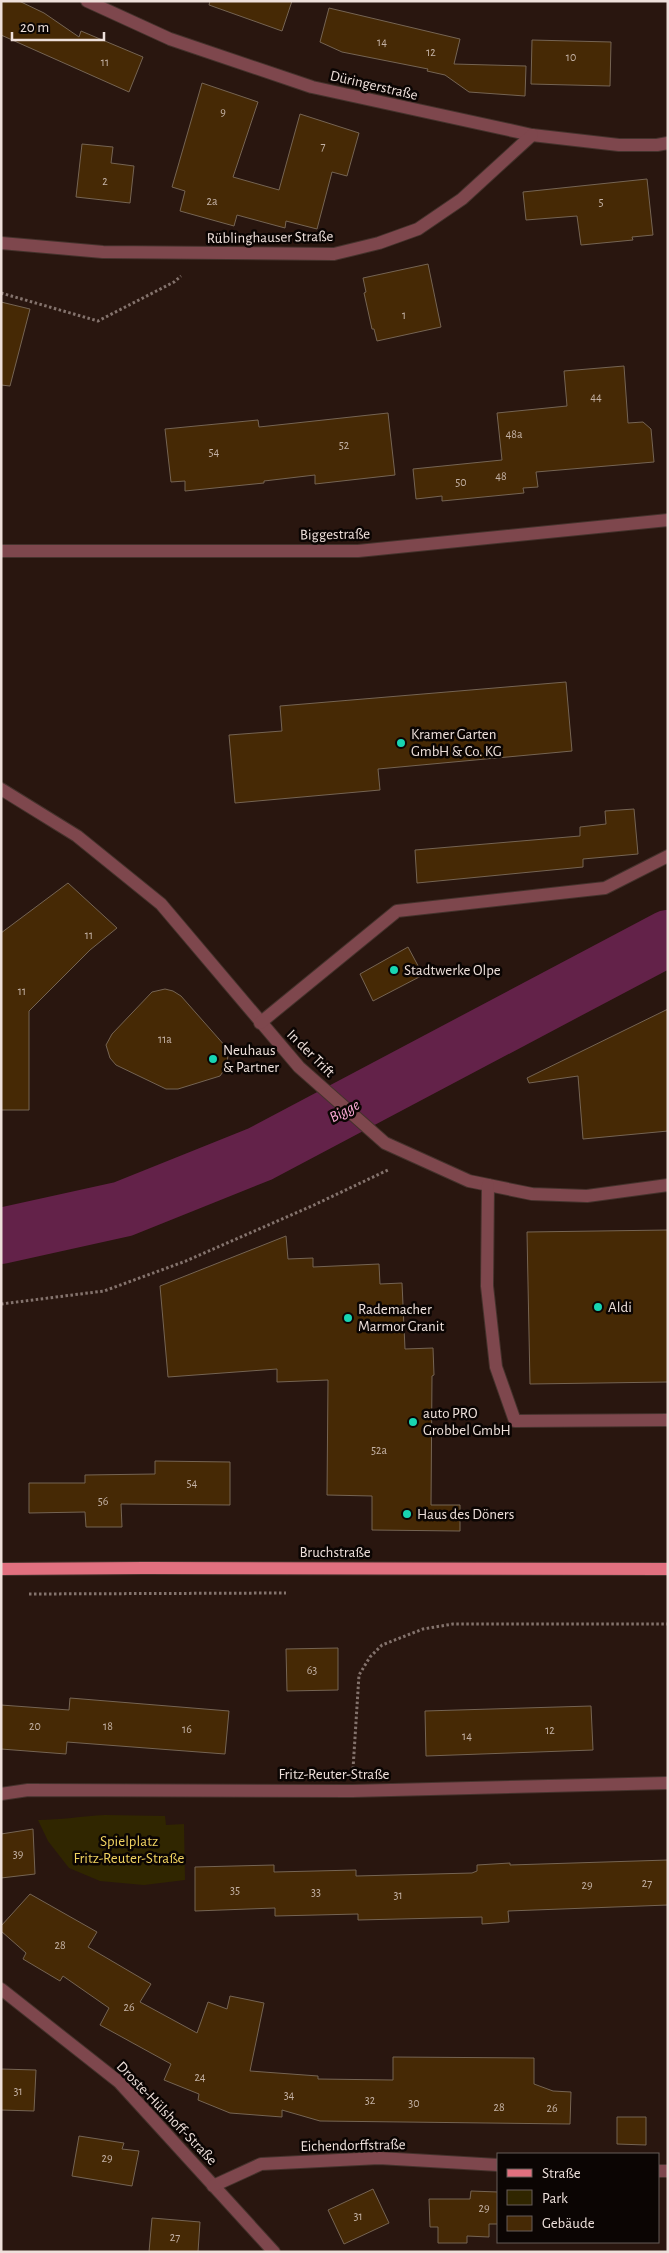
<svg xmlns="http://www.w3.org/2000/svg" width="669" height="2253" font-family="'Alegreya Sans',sans-serif">
<style>
.green{fill:#302600}
.lines{fill:none;stroke-linecap:round;stroke-linejoin:round}
.river{stroke:#632249;stroke-width:56}
.building{fill:#462905;stroke:#756453}
.minor-casing{stroke:#45322c;stroke-width:14}
.major-casing{stroke:#45322c;stroke-width:14}
.path{stroke:#84736d;stroke-width:3;stroke-dasharray:2.5 2.5;stroke-linecap:butt}
.minor{stroke:#7e474d;stroke-width:12}
.major{stroke:#e1707f;stroke-width:12}
.poi-dot{fill:#18d5b2;stroke:#0b0503;stroke-width:2}
.labels{text-anchor:middle;stroke-width:5;stroke-linejoin:round;paint-order:stroke}
.number-label{font-size:12px;fill:#c4b2a6}
.street-label{font-size:15px;fill:#eee0db;stroke:#0b0503}
.poi-label{font-size:15px;fill:#eee0db;stroke:#0b0503;text-anchor:start}
.park-label{font-size:15px;fill:#f0d260;stroke:#0b0503}
.water-label{font-size:16px;font-style:italic;fill:#faa9d4;stroke:#0b0503}
</style>
<rect width="100%" height="100%" fill="#29160f"/>
<!-- green -->
<path class="green" d="M105,1815L165,1816L166,1825L184,1824L185,1880L144,1885L100,1881L69,1868L48,1841L38,1820C61,1820 82,1816 105,1815Z"/>
<g class="lines">
<!-- river -->
<path class="river" d="M1,1236L123,1209L260,1154L668,938"/>
</g>
<!-- building -->
<g class="building">
<path d="M1,1H19L44,13L79,37L81,31L143,57L129,92L1,35Z"/>
<path d="M210,1H292L282,31L209,5Z"/>
<path d="M329,8L460,39L454,64L526,66L525,96L469,92L445,75L427,71L428,69L342,52L320,42Z"/>
<path d="M532,40L611,42L610,86L531,84Z"/>
<path d="M202,83L258,102L233,177L279,190L300,114L359,133L347,176L332,172L317,229L286,221L285,228L237,215L234,226L180,211L185,191L172,187Z"/>
<path d="M82,144L113,147L111,163L134,166L130,203L76,197Z"/>
<path d="M647,179L653,235L632,237L633,240L581,245L577,216L526,220L523,192Z"/>
<path d="M428,264L441,327L377,341L374,329H372L364,293L366,292L363,278Z"/>
<path d="M1,302L30,309L10,386L1,385Z"/>
<path d="M624,366L628,423L643,422L651,429L654,462L536,472L538,487L523,488L524,493L442,501V496L416,499L413,469L502,460L497,413L567,406L564,371Z"/>
<path d="M388,413L395,475L315,484V475L264,481V483L185,491V481L171,482L165,429L258,420L259,427Z"/>
<path d="M566,682L572,751L378,769L380,790L235,803L229,735L282,731L280,706Z"/>
<path d="M634,809L638,854L583,859V867L417,883L415,850L580,836V827L606,824L605,811Z"/>
<path d="M68,883L117,928L90,950L29,1011V1110H1V933Z"/>
<path d="M408,947L423,975L373,1001L360,974Z"/>
<path d="M165,989L173,991L181,996L226,1047L228,1053L227,1066L220,1076L178,1089H166L116,1065L110,1058L106,1045L112,1034L152,992Z"/>
<path d="M668,1009V1131L583,1139L578,1076L529,1083L527,1078Z"/>
<path d="M668,1230V1382L530,1384L527,1232Z"/>
<path d="M286,1236L288,1259L313,1258V1267L379,1264L380,1284L402,1283L405,1349L433,1348L434,1375L432,1376L431,1505H460V1531L372,1530V1496L327,1495L328,1380L277,1382V1369L168,1377L160,1286Z"/>
<path d="M155,1461L230,1462V1505L121,1504L122,1527H86L85,1512L29,1513V1483H85V1475L155,1474Z"/>
<path d="M338,1648V1690L287,1691L286,1649Z"/>
<path d="M70,1698L229,1711L225,1754L67,1742L66,1754L1,1749V1705L69,1710Z"/>
<path d="M591,1706L593,1750L426,1756L425,1711Z"/>
<path d="M33,1829L35,1874L1,1878V1834Z"/>
<path d="M668,1860V1905L508,1911L509,1922L482,1924V1917L358,1920V1914L275,1916V1908L195,1911V1867L274,1865V1872L356,1870V1876L472,1873L477,1871V1865L510,1863V1865Z"/>
<path d="M30,1894L97,1932L88,1947L151,1984L140,2002L197,2033L208,2002L227,2009L230,1996L264,2003L250,2071L318,2076V2079L393,2080V2057L534,2058V2084L553,2091L571,2092L570,2124L320,2121L282,2110V2117L230,2113L198,2100L199,2094L164,2080L171,2064L100,2025L109,2008L63,1976L60,1981L23,1959L26,1953L1,1931V1926Z"/>
<path d="M1,2069L36,2070L34,2111L1,2110Z"/>
<path d="M617,2117H646V2145L617,2144Z"/>
<path d="M79,2136L124,2143L122,2149L139,2151L132,2186L72,2176Z"/>
<path d="M373,2189L389,2223L344,2244L328,2210Z"/>
<path d="M471,2191L498,2192V2224H489V2237L467,2236V2243H438V2227H430L429,2199H470Z"/>
<path d="M152,2218L200,2222L198,2252H149Z"/>
</g>
<g class="lines">
<defs>
<g id="minor">
<path d="M87,1L170,39L312,87L532,135L619,145H657L668,143"/>
<path d="M1,243L103,252L334,254L379,243L418,229L462,199L532,135"/>
<path d="M1,551H358L668,520"/>
<path d="M1,789L77,836L161,904L299,1067L385,1143L469,1181L532,1194L587,1196L668,1185"/>
<path d="M260,1023L397,911L605,888L668,856"/>
<path d="M488,1185L487,1286L496,1367L515,1421L668,1420"/>
<path d="M1,1794L28,1790L352,1791L668,1783"/>
<path d="M1,1989L119,2082L274,2252"/>
<path d="M658,2171H668"/>
<path d="M213,2186L261,2164L379,2158L498,2165"/>
</g>
<path id="major" d="M1,1569L144,1568L668,1569"/>
</defs>
<!-- minor casing -->
<use href="#minor" class="minor-casing"/>
<!-- major casing -->
<use href="#major" class="major-casing"/>
<!-- path -->
<g class="path">
<path d="M1,293L98,321L174,282L181,276"/>
<path d="M1,1304L104,1291L186,1261L314,1205L390,1169"/>
<path d="M29,1594L286,1593"/>
<path d="M353,1769L359,1675L370,1657L382,1645L423,1629L453,1624H668"/>
</g>
<!-- minor -->
<use href="#minor" class="minor"/>
<!-- major -->
<use href="#major" class="major"/>
</g>
<!-- markers -->
<g class="poi-dot">
<circle cx="401" cy="743" r="5"/>
<circle cx="394" cy="970" r="5"/>
<circle cx="213" cy="1059" r="5"/>
<circle cx="598" cy="1307" r="5"/>
<circle cx="348" cy="1318" r="5"/>
<circle cx="413" cy="1422" r="5"/>
<circle cx="407" cy="1514" r="5"/>
</g>
<g class="labels">
<!-- number labels -->
<g class="number-label">
<text x="382" y="46">14</text>
<text x="431" y="56">12</text>
<text x="571" y="61">10</text>
<text x="105" y="66">11</text>
<text x="223" y="116">9</text>
<text x="323" y="150">7</text>
<text x="105" y="185">2</text>
<text x="212" y="205">2a</text>
<text x="601" y="206">5</text>
<text x="404" y="319">1</text>
<text x="596" y="401">44</text>
<text x="514" y="438">48a</text>
<text x="344" y="449">52</text>
<text x="214" y="456">54</text>
<text x="501" y="480">48</text>
<text x="461" y="486">50</text>
<text x="89" y="939">11</text>
<text x="22" y="995">11</text>
<text x="165" y="1043">11a</text>
<text x="379" y="1454">52a</text>
<text x="192" y="1487">54</text>
<text x="103" y="1505">56</text>
<text x="312" y="1674">63</text>
<text x="35" y="1730">20</text>
<text x="108" y="1730">18</text>
<text x="187" y="1733">16</text>
<text x="550" y="1734">12</text>
<text x="467" y="1740">14</text>
<text x="18" y="1858">39</text>
<text x="647" y="1887">27</text>
<text x="587" y="1889">29</text>
<text x="235" y="1894">35</text>
<text x="316" y="1896">33</text>
<text x="398" y="1899">31</text>
<text x="60" y="1949">28</text>
<text x="129" y="2011">26</text>
<text x="200" y="2081">24</text>
<text x="18" y="2095">31</text>
<text x="289" y="2099">34</text>
<text x="370" y="2104">32</text>
<text x="414" y="2107">30</text>
<text x="499" y="2111">28</text>
<text x="552" y="2112">26</text>
<text x="107" y="2162">29</text>
<text x="484" y="2212">29</text>
<text x="358" y="2220">31</text>
<text x="175" y="2241">27</text>
</g>
<!-- street labels -->
<g class="street-label">
<text transform="translate(374 85) rotate(13)" y="5">Düringerstraße</text>
<text transform="translate(270 237) rotate(-1)" y="5">Rüblinghauser Straße</text>
<text transform="translate(335 534) rotate(-1)" y="5">Biggestraße</text>
<text transform="translate(311 1053) rotate(45)" y="5">In der Trift</text>
<text x="335" y="1557">Bruchstraße</text>
<text x="334" y="1779">Fritz-Reuter-Straße</text>
<text transform="translate(167 2113) rotate(46)" y="5">Droste-Hülshoff-Straße</text>
<text transform="translate(353 2145) rotate(-1)" y="5">Eichendorffstraße</text>
</g>
<!-- poi labels -->
<g class="poi-label">
<text x="411" y="739">Kramer Garten<tspan x="411" dy="17">GmbH &amp; Co. KG</tspan></text>
<text x="404" y="975">Stadtwerke Olpe</text>
<text x="223" y="1055">Neuhaus<tspan x="223" dy="17">&amp; Partner</tspan></text>
<text x="608" y="1312">Aldi</text>
<text x="358" y="1314">Rademacher<tspan x="358" dy="17">Marmor Granit</tspan></text>
<text x="423" y="1418">auto PRO<tspan x="423" dy="17">Grobbel GmbH</tspan></text>
<text x="417" y="1519">Haus des Döners</text>
</g>
<!-- park labels -->
<g class="park-label">
<text x="129" y="1846">Spielplatz<tspan x="129" dy="17">Fritz-Reuter-Straße</tspan></text>
</g>
<!-- water labels -->
<g class="water-label">
<text transform="translate(344 1110) rotate(-28)" y="6">Bigge</text>
</g>
</g>
<!-- border -->
<rect width="669" height="2253" fill="none" stroke="#eee0db" stroke-width="5"/>
<!-- legend -->
<rect x="497" y="2153" width="162" height="90" fill="#0b0503" stroke="#665d59"/>
<rect x="507" y="2169" width="25" height="8" fill="#e1707f" stroke="#665d59"/>
<text x="542" y="2178" font-size="15" fill="#eee0db">Straße</text>
<rect x="507" y="2190" width="25" height="15" fill="#302600" stroke="#665d59"/>
<text x="542" y="2203" font-size="15" fill="#eee0db">Park</text>
<rect x="507" y="2216" width="25" height="15" fill="#462905" stroke="#665d59"/>
<text x="542" y="2228" font-size="15" fill="#eee0db">Gebäude</text>
<!-- scale -->
<path d="M12 32v8h92v-8" fill="none" stroke="#eee0db" stroke-width="2.5"/>
<text x="20" y="32" font-size="15" fill="#eee0db" stroke="#0b0503" stroke-width="4" paint-order="stroke">20 m</text>
</svg>
